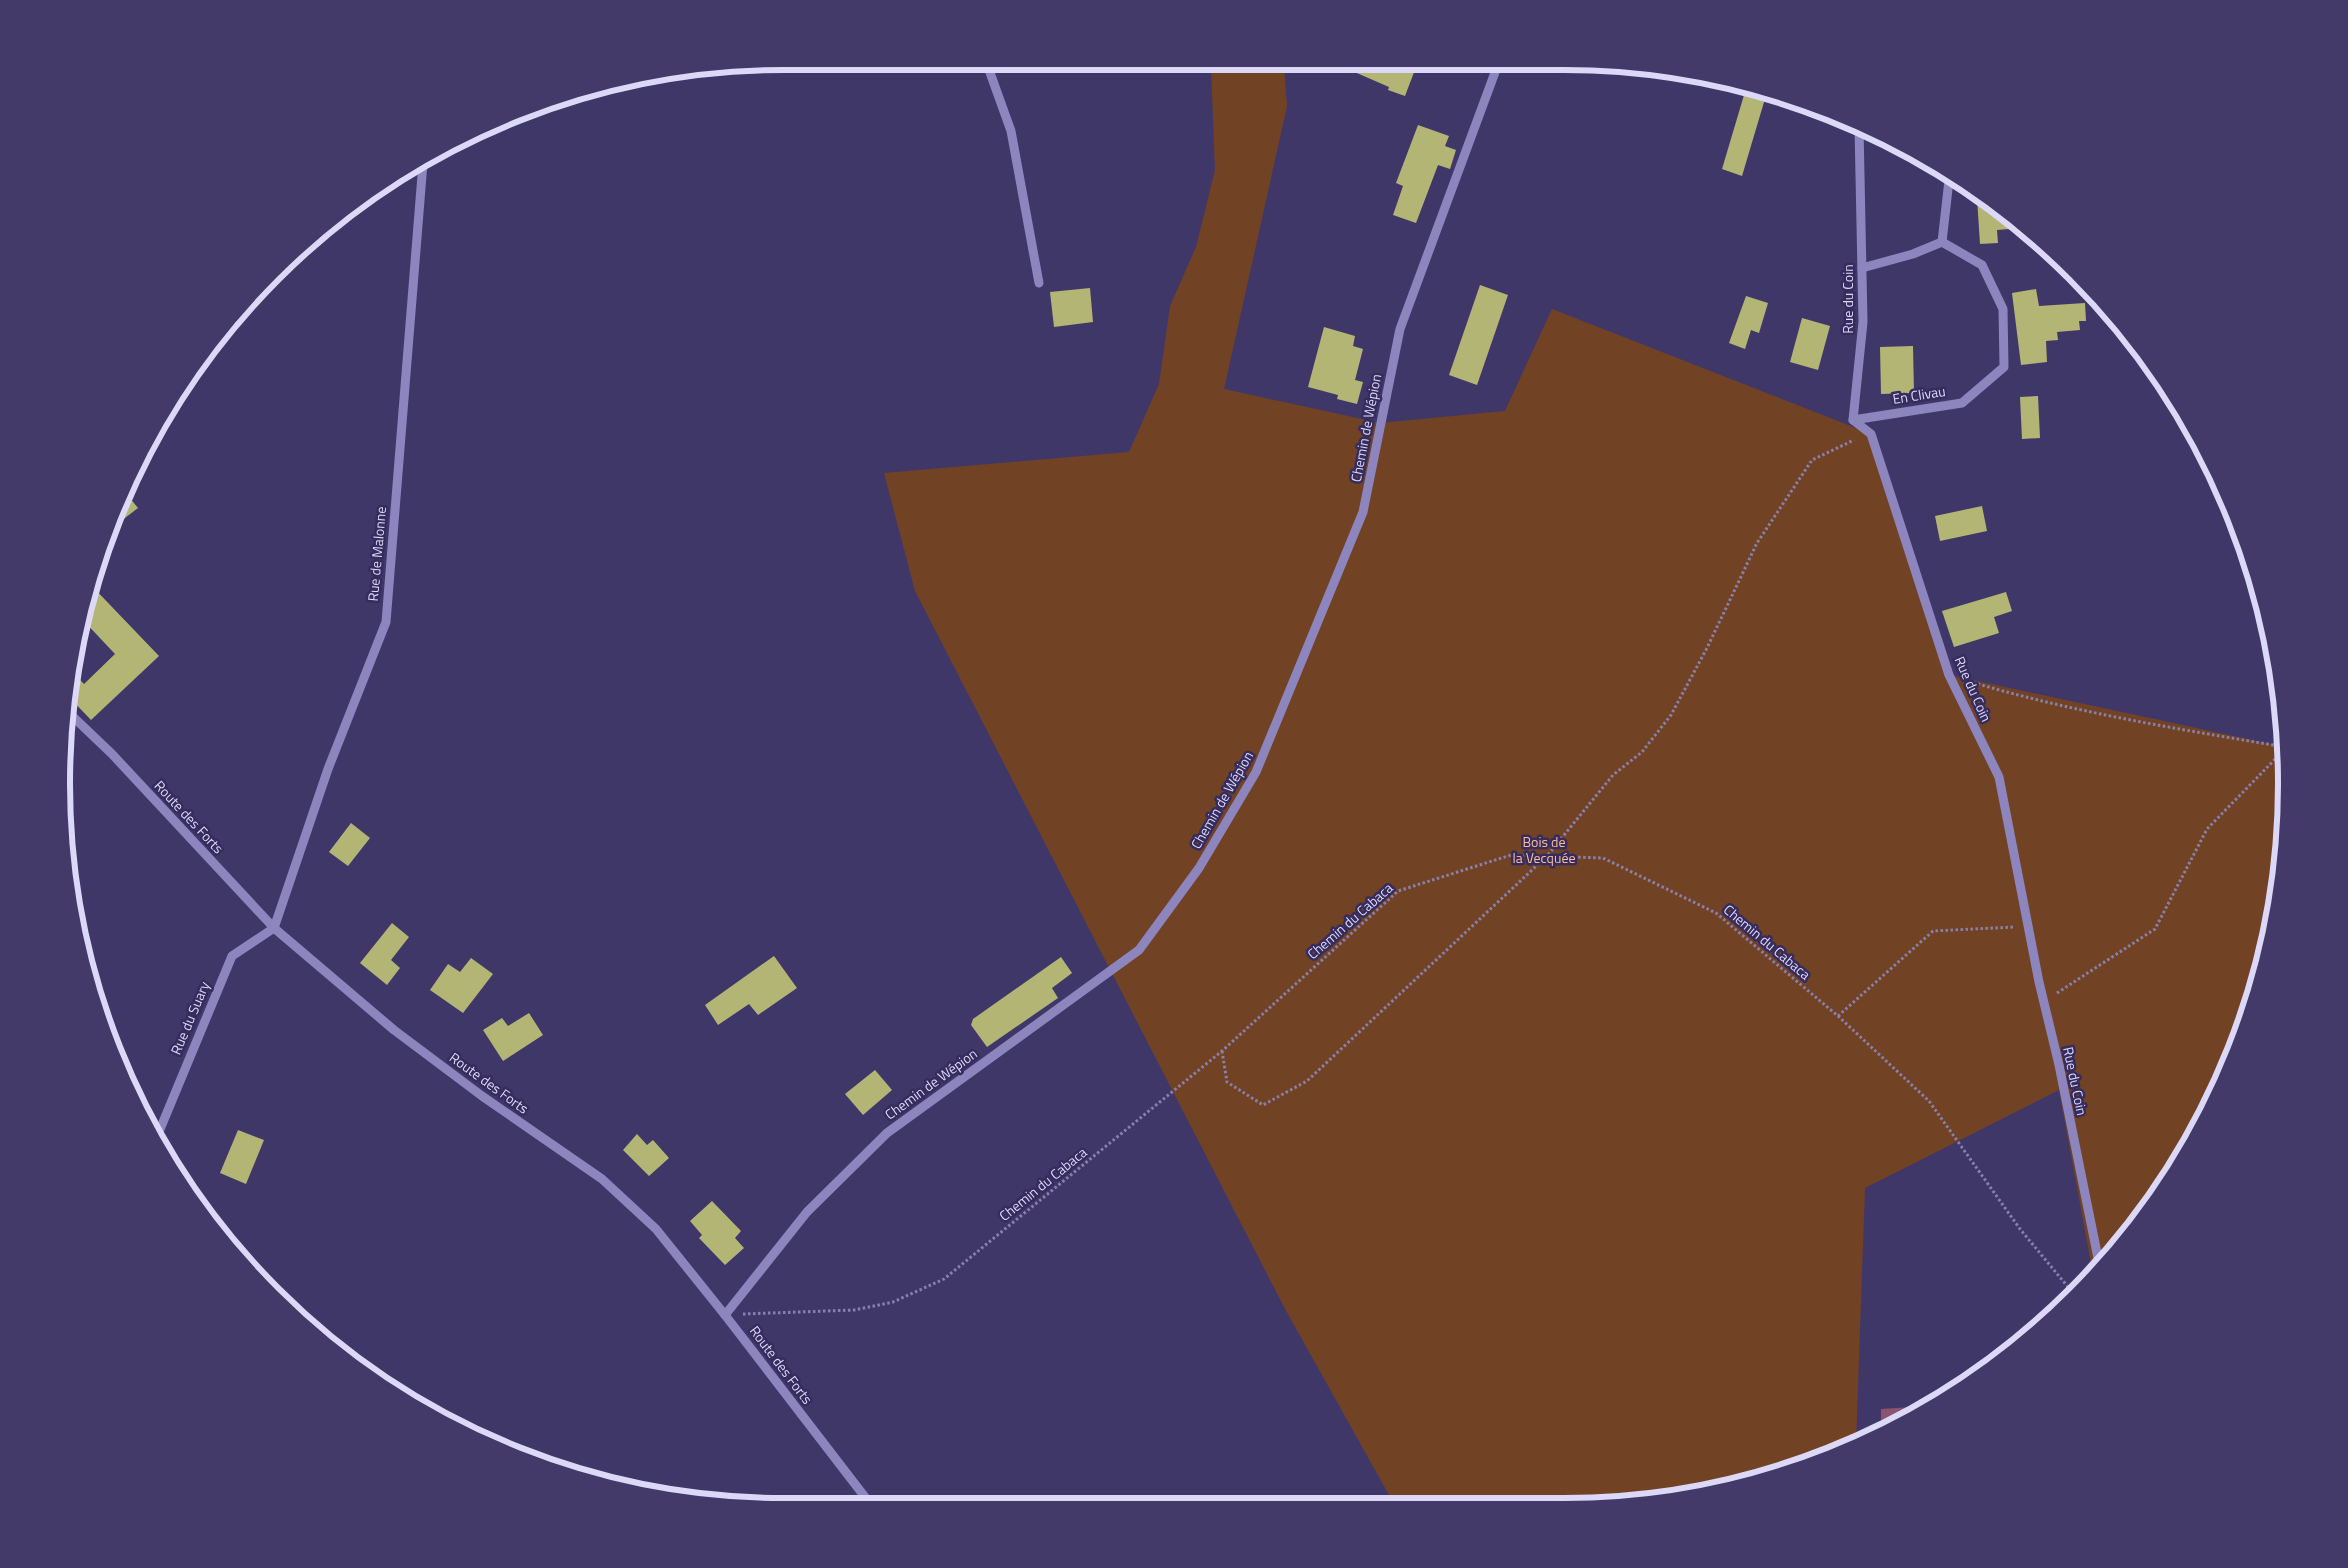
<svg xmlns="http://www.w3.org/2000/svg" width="2348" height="1568" font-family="'Titillium Web',sans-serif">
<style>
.green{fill:#724225}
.water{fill:#8a546e}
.building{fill:#b3b575}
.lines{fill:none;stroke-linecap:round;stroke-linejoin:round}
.path{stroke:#8881ab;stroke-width:3;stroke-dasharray:2.5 2.5;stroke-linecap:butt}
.minor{stroke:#8c85be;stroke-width:9}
.labels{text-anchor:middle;stroke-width:5;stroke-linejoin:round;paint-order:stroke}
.street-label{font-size:14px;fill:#dcd9f8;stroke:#362c5e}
.park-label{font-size:14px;fill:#fbbb98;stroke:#362c5e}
.rim{fill:none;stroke:#dcd9f8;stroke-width:6}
</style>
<rect width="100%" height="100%" fill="#403769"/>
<!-- green -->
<path class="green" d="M1211,67H1284L1287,106L1224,389L1380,423L1505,411L1552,309L1871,434L1949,675L2285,747L2281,879L2248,1017L2190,1146L2107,1261L2093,1274L2059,1090L1865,1188L1856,1443L1751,1482L1611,1505L1394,1504L1284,1307L915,591L884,473L1129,452L1159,384L1170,306L1196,247L1215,170Z"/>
<!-- water -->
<path class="water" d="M1913,1407V1414L1900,1422L1881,1423V1409Z"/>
<!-- building -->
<g class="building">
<path d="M1343,67H1416L1405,96L1388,90L1389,87Z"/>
<path d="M1747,85L1767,92L1742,176L1722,169Z"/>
<path d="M1418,125L1449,136L1445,146L1456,150L1450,169L1438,165L1416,223L1393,215L1403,186L1396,183Z"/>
<path d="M1977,198L2022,228L1997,230L1998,243L1980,244Z"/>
<path d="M1480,285L1508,295L1477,385L1449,375Z"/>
<path d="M1090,288L1093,322L1054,327L1050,292Z"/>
<path d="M2036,289L2039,306L2085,303L2086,321H2079L2080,330L2057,332L2058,340L2046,341L2047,362L2021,365L2012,293Z"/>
<path d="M1746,296L1768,303L1759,333L1751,330L1745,349L1729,343Z"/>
<path d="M1802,318L1830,326L1818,370L1790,362Z"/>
<path d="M1324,327L1355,336L1353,346L1363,349L1355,380L1363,382L1357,404L1337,399L1338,395L1308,387Z"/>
<path d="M1913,346L1914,393L1881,394L1880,347Z"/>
<path d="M2038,396L2040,438L2022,439L2020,397Z"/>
<path d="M125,492L138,508L108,531L116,508Z"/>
<path d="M1982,506L1987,531L1940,541L1935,516Z"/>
<path d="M90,584L159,656L91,720L69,697L73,673L84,684L115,654L82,619Z"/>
<path d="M2006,592L2012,611L1994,617L1999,633L1954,647L1942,611Z"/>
<path d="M351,823L370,838L348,866L329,852Z"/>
<path d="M392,923L409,937L391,960L400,968L387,985L360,963Z"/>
<path d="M774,956L797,988L758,1015L749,1004L718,1025L705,1005Z"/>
<path d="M1061,957L1072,973L1052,988L1058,998L987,1047L971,1025L973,1019Z"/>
<path d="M471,958L493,974L463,1013L430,990L448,964L460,972Z"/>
<path d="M529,1013L543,1035L503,1061L483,1030L502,1018L508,1026Z"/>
<path d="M875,1070L892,1090L863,1115L845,1094Z"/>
<path d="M238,1130L264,1140L246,1184L220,1173Z"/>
<path d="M637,1134L647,1145L653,1140L669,1158L649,1176L623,1150Z"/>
<path d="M712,1201L741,1231L735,1238L744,1248L725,1265L699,1238L702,1235L690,1221Z"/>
</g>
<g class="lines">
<!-- path -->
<g class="path">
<path d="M1968,681C2071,712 2178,729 2285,747"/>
<path d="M2057,993L2155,929L2207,829L2285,749"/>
<path d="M1838,1016L1933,931L2013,927"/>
<path d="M1222,1051L1227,1082L1263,1105L1307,1081L1547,856L1613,775L1642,752L1671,715L1707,648L1757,543L1812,460L1854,440"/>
<path d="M743,1314L854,1310L893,1302L944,1279L1222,1051L1398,891L1511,855L1603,858L1716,913L1838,1016L1929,1101L2020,1229L2073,1293"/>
</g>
<!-- minor -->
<g class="minor">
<path d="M988,67L1011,131L1039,283"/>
<path d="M1859,127L1863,322L1853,420L1871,434L1949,675L1999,777L2039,982L2059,1065L2100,1268"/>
<path d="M1862,268L1913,254L1942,242L1949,180"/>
<path d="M1853,420L1962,403L2004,367L2003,309L1982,265L1942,242"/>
<path d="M67,711L112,754L274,928L394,1030L482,1096L602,1179L656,1229L725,1315L868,1501"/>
<path d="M156,1139L232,956L274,928L328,769L386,622L423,163"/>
<path d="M725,1315L807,1212L887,1133L1139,950L1199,868L1256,772L1363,512L1400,329L1497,67"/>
</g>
</g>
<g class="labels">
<!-- street labels -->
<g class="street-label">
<text transform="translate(1848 299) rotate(-90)" y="5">Rue du Coin</text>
<text transform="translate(1919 395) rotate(-9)" y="5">En Clivau</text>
<text transform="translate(1366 428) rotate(-79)" y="5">Chemin de Wépion</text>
<text transform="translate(377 554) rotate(-85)" y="5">Rue de Malonne</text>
<text transform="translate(1973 689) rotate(66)" y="5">Rue du Coin</text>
<text transform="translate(1222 800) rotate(-60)" y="5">Chemin de Wépion</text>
<text transform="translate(189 817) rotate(47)" y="5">Route des Forts</text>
<text transform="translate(1350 921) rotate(-41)" y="5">Chemin du Cabaca</text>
<text transform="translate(1767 942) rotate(40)" y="5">Chemin du Cabaca</text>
<text transform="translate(190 1018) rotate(-67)" y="5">Rue du Suary</text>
<text transform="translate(2075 1081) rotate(78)" y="5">Rue du Coin</text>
<text transform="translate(489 1083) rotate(36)" y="5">Route des Forts</text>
<text transform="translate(931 1084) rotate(-36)" y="5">Chemin de Wépion</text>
<text transform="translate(1043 1184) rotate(-39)" y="5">Chemin du Cabaca</text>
<text transform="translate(781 1365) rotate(53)" y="5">Route des Forts</text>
</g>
<!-- park labels -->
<g class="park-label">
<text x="1544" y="847">Bois de<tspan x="1544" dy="16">la Vecquée</tspan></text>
</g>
</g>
<!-- crop -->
<path d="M0 0H2348V1568H0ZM784 70H1564A714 714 0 0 1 2278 784V784A714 714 0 0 1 1564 1498H784A714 714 0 0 1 70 784V784A714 714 0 0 1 784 70Z" fill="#433a6a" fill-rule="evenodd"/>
<path class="rim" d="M784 70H1564A714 714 0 0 1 2278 784V784A714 714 0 0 1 1564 1498H784A714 714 0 0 1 70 784V784A714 714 0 0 1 784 70Z"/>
</svg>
